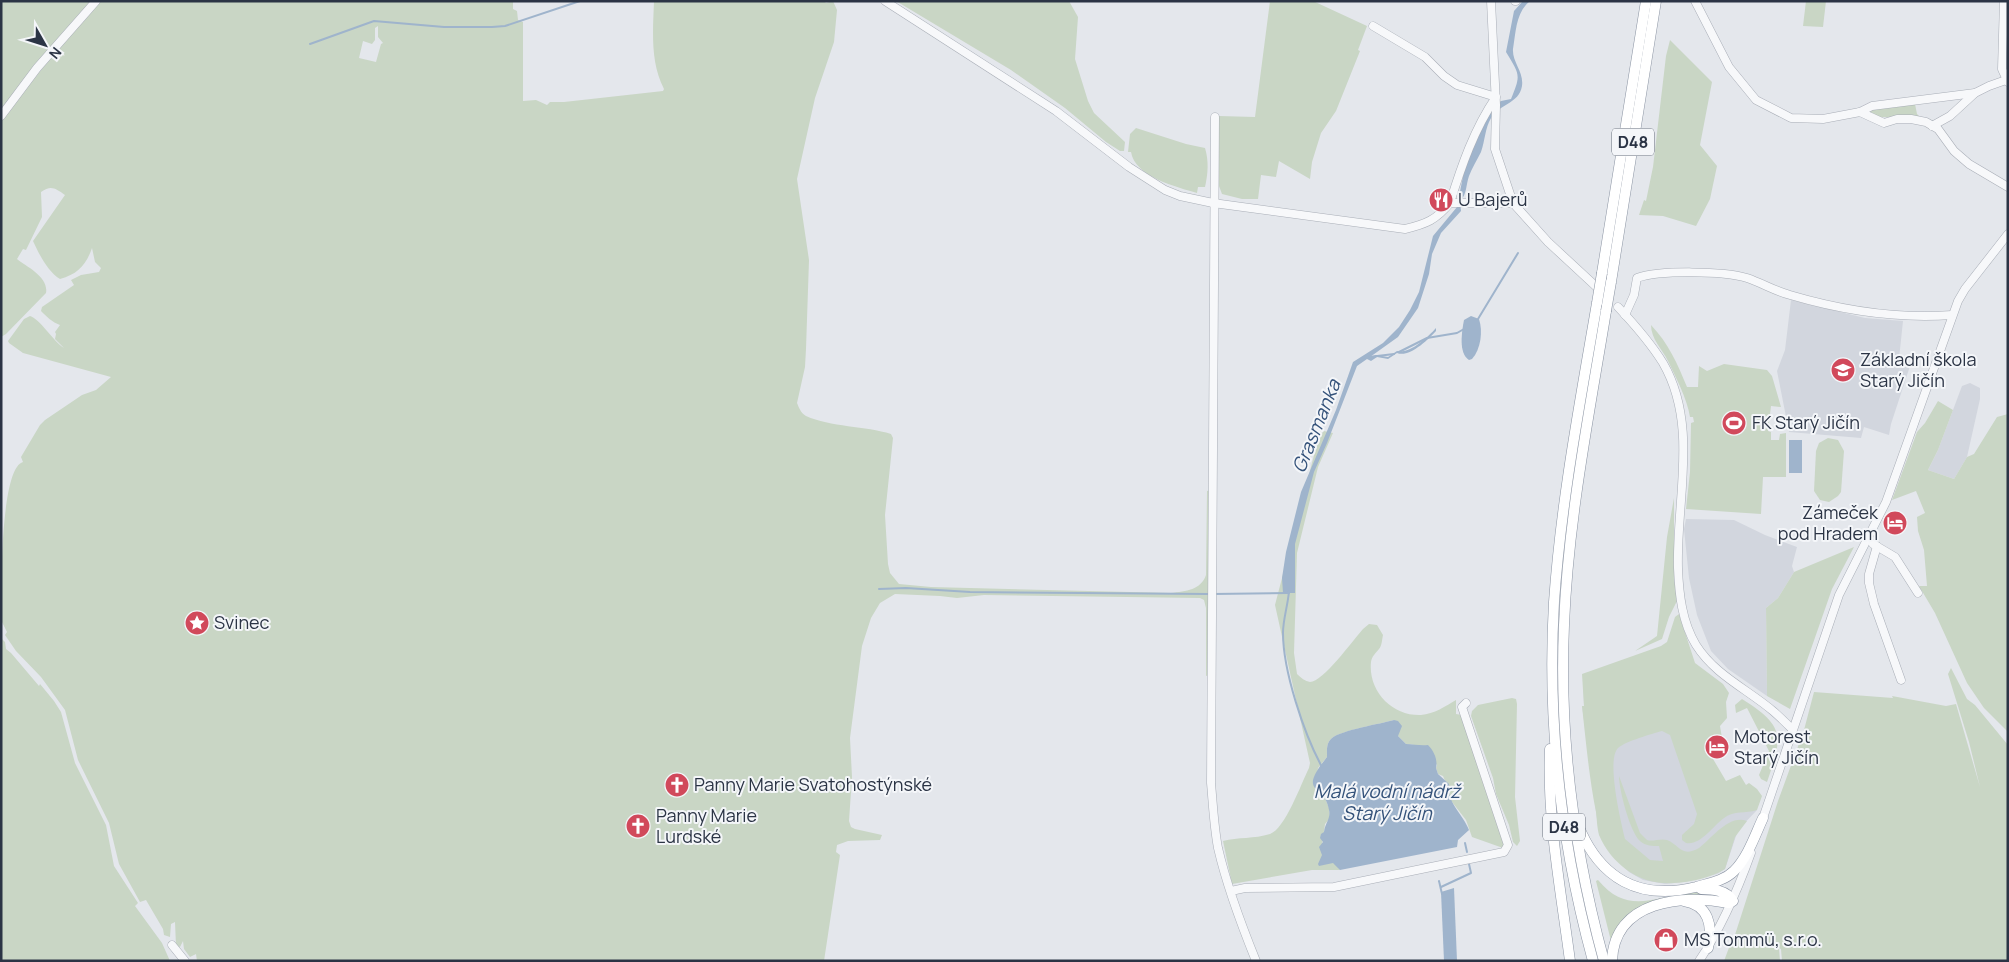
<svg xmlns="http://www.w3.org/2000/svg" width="2009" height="962" font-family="Manrope,sans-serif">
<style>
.built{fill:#d2d6de}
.green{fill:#c9d6c5;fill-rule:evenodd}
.water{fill:#9fb4cc}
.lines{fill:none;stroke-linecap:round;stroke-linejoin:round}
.stream{stroke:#9fb4cc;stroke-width:2}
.minor-casing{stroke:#a9aeb7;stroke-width:9}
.highway-casing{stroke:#8b94a3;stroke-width:11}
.minor{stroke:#f7f8fa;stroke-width:8}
.highway{stroke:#fff;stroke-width:10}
.highway-bridge-casing{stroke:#8b94a3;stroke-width:11;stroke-linecap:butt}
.highway-bridge{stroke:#fff;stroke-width:10}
.labels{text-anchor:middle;stroke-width:4;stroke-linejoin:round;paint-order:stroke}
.shield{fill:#f4f6f9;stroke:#676e7b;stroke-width:1}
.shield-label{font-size:16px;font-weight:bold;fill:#2b3445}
.poi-label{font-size:18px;fill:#2b3445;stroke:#f4f6f9;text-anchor:start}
.water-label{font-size:19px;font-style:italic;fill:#34527a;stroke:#f4f6f9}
</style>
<rect width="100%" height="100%" fill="#e4e7ec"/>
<!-- built -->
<g class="built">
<path d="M1791,300L1865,318L1903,321L1899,359L1911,363L1891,424L1889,435L1864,427L1861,438L1789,432L1777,371L1785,350Z"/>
<path d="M1970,383L1980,388V399L1967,457L1954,479L1928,470L1938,450L1962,386Z"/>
<path d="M1686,519L1734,520L1765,535L1797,547L1792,566L1794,572L1778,598L1766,608L1767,696L1728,669L1711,651L1697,615L1689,578L1684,529Z"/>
<path d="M1641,663L1716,794L1757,810L1738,830L1725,869L1717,874L1684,882L1665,884L1643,880L1629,872L1611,854L1599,834L1582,706H1584L1583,680Z"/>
</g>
<!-- green -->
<g class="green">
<path d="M1,1H92L1,112Z"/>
<path d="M101,1H513V9L517,11L518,20L523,22V101L536,100L547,105L550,102H564L663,91L664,89C650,62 653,31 654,1H824L826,3L833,1L837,10L834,42L815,98L797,179L809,260L806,349L805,367L797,403C799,408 801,413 806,416C830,427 866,426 891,434L893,438L885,515L888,564L890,573L899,584L931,587L1171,593C1186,591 1201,590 1206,575L1207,491L1211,490L1209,675L1206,676V608L1204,600L1200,598L984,595L957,598L940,596L895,594L880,603L871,618L862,646L850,738L852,777L849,821L851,827L855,829L882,835L880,840L848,841L837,845L836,852L840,855L824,961H197L196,954L190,957L184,949L183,941L180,947L176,946L175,922L171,924L170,937L164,935L163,929L146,900L140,902L119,864L109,823L78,760L65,710L41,677L16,651L5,635L7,632L1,620C1,593 0,468 23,462L21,457L40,425L45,420L82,395L96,390L111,377L23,353L9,343L8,341L24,319L30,316C40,319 53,341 64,348L55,339L56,334L55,332L60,325C52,322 47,317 41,311L42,307L74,285L71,280L81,275L99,272L101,268L95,262L92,248C86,265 78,274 60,279C48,272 39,254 33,241L65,195C55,188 51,185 41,192L42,217L26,250L23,249L17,259C27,267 49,277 46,293L6,334L1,337V120L49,60ZM378,26V37L383,43L381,44L376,62L359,58L363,41L372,44L375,40V28Z"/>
<path d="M896,1H1069L1078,17L1075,59L1088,101L1094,113L1125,142L1124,151H1120L1106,142L1065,108L1011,70Z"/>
<path d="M1270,1H1313L1367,26L1358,50L1360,51L1336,111L1321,133L1312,162L1310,179L1279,161L1276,177L1261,175L1258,199H1242L1222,194L1219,186V116L1255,117Z"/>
<path d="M1806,1H1826L1823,27L1803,26Z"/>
<path d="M1670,40L1712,82L1700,145L1717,166L1710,199L1696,226L1663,216L1639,215L1644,200L1646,201L1653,167L1666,56Z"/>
<path d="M1915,104L1917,114L1921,118L1878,117L1868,114L1867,110Z"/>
<path d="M1136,128L1186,144L1205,148C1209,161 1208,174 1205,187H1198L1197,193C1177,187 1135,177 1131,152H1128L1130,134Z"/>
<path d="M1651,325C1669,344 1677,363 1687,387H1698L1699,366L1707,371L1724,364L1767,370L1772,376L1781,407L1771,406L1768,431L1771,432V440H1779L1780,434L1786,433V477H1763L1761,514L1686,509L1690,472L1691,423L1694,422L1693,417H1690C1687,398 1676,378 1668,361C1662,349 1651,339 1651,325Z"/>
<path d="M1938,401L1953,410L1938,450L1928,470L1954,479L1967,457L1974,454L1997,417L2008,414V732L1984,708L1967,683L1935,613L1919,586H1927L1924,550L1918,531L1917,517L1925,513L1916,491L1892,500L1917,432L1925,423Z"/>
<path d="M1324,431L1333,433L1318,467L1297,553L1294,653L1297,674C1301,678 1305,681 1310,682C1323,682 1353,640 1363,629L1369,624L1377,625L1383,635C1382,639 1382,646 1379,649C1375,654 1372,656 1371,662C1368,691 1392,716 1421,715C1434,714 1446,706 1456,700V714L1462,715L1505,844L1503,848L1472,837L1466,820L1449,798L1448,788L1443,776L1438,774L1436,768L1437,765C1428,756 1420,743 1406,744L1398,736L1394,720C1380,724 1343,730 1332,738C1326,743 1327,750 1327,757L1318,768L1315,789L1325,798L1329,808L1330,818L1325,824L1322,845L1340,870H1312L1232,884L1223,841C1238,837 1254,839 1270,834C1285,829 1301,784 1309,768L1310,763L1275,605L1319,436Z"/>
<path d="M1828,438L1838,440L1844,451L1841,492L1838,496L1829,502L1820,500L1814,491L1816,451L1819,443Z"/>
<path d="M1674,498V576L1677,601L1669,617L1662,639L1635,651L1657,636L1667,537Z"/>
<path d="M1854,547L1832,589L1790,709L1767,696L1766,608L1778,598L1794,572Z"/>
<path d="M1679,614L1695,663L1723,684L1729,693L1726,702L1727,718L1720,726L1722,738L1706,747L1726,781L1740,775L1746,785L1749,783L1757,789L1762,796L1757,810C1745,814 1734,810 1724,818C1713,826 1700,846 1686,843L1682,840V835L1694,824L1697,814L1670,735L1662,731C1652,734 1626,741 1618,748C1606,760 1621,822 1625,839L1650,860L1663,861L1659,846C1652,846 1646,846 1640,841C1630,832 1619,790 1619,776L1640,833L1647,840C1653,842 1660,838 1667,840C1680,845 1681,858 1699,848C1712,838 1729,814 1747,821L1735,837L1725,869C1711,878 1691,882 1674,883C1641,886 1612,865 1599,835C1597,828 1597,820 1596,812C1589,777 1586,742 1582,706H1584L1582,674L1661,646L1667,642L1675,617Z"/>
<path d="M1,638L5,642L6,649L11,653L39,686L40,684L54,701L61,712L75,763L106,825L114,866L138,903L135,906L162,943L170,961H1Z"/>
<path d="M1951,668L1967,699L1975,705L2008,745V961H1782L1781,949L1779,948L1780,961H1724L1730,945L1734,944L1733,941L1778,801L1804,730L1814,692L1893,698L1892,696L1946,706L1956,704L1980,787L1969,742L1948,674Z"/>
<path d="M1512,698L1516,699L1517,704L1515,797L1520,841L1517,846L1513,842L1509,825L1496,794L1493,778L1471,716L1472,711L1478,705Z"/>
<path d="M1742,699C1785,726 1783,736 1767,782L1761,779L1759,775L1769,751L1747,708L1736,713L1735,705Z"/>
<path d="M1598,880C1626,914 1652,898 1688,893C1701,891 1711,893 1723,897L1635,910L1623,921L1612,945L1596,881Z"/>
</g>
<!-- water -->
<g class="water">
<path d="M1530,1C1516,12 1516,31 1513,49C1512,62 1524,72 1522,86C1519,104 1499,104 1491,118C1485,128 1485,141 1481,152C1477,160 1472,168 1469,176C1466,184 1467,195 1460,201L1461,211L1441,233L1432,254L1429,274L1418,308L1398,337L1370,357L1376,355L1388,357L1397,351C1410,354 1427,338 1436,328V331C1428,340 1409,358 1397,353L1388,359L1377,357L1371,361L1367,359L1357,366L1327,443L1314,472L1295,544V593H1283L1282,578L1286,552L1301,492L1336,410L1353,362L1383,343L1399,327L1410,310L1419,292L1433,236L1457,207L1464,171L1485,118L1491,108L1501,101L1511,99C1521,75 1520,75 1506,52L1514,11L1522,2Z"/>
<path d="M1471,316L1479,319C1483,331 1481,349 1472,359L1469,360C1458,353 1462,331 1464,320Z"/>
<rect x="1789" y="440" width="13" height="33"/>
<path d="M1394,720L1398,721L1402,726L1398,736L1406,744C1414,744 1420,746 1428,745C1434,751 1438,760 1436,768L1438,774L1449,784C1446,802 1463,814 1469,830L1458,840L1457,847L1340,870L1333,863L1319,866L1318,864L1322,855L1319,847L1323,842L1320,838L1321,834L1324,832C1325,823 1331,819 1329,810C1325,782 1296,796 1327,757C1327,750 1326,743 1332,738C1342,730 1380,724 1394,720Z"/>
<path d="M1454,888L1457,961H1444L1441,892Z"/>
</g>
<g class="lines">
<!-- stream -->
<g class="stream">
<path d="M310,44L374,21L444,27H492L505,26L580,1"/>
<path d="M1478,319L1518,253"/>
<path d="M1399,352L1427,338L1457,333L1464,329"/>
<path d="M1369,357L1394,354"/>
<path d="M879,589L906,588L970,592L1209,594"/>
<path d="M1289,591C1288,605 1283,619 1283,633C1283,671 1304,734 1322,767"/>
<path d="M1213,594L1289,593"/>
<path d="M1465,843L1467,852"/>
<path d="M1439,881L1442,894"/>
<path d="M1441,887L1471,873L1469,864"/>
</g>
<defs>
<g id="minor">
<path d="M885,1L1056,111L1129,167L1165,190L1180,196L1213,203L1405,229C1426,224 1436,220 1450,203H1513"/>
<path d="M1491,1L1496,105L1495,149L1513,203L1548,242L1602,292"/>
<path d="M1515,1H1516"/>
<path d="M1695,1L1729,67L1756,100L1791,118L1823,119L1860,112L1872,106L1975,93L1989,86L2006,80"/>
<path d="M2004,1L2002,69L2008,82"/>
<path d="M1373,26L1425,57L1444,76L1457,85L1496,97C1474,129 1461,167 1450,203"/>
<path d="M1860,112L1884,123L1897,119H1911L1926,122L1938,129L1954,151L1969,164L2008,187"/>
<path d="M1,116L37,68L96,1"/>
<path d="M1215,117L1211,783C1213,805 1214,827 1218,848C1227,887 1241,924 1256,961"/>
<path d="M1932,126L1950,116L1975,93"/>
<path d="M1618,307C1634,324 1650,342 1663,363C1699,425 1676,500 1678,568C1679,594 1682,622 1696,645C1715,675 1747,689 1773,711C1780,717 1786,723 1792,729"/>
<path d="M1625,315L1634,295L1637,278C1660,270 1724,271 1747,278C1762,283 1775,291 1790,295C1841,310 1899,319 1952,315"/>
<path d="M1873,544L1895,557L1918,593"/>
<path d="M1877,546L1869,574V583L1874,604L1901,680"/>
<path d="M1762,821L1839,595L1886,502L1958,301L1965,289L2008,234"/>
<path d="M1231,891L1245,888L1334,887L1504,852L1508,845L1462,707L1466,703"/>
<path d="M172,945L185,961"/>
<path d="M1699,961C1722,927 1737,892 1751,853"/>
</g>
<g id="highway">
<path d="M1602,273L1646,1"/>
<path d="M1611,282L1656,1"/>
<path d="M1550,749C1547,820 1561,891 1570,961"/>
<path d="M1578,825C1600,879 1639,901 1696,887C1710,883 1724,881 1734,871C1748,857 1755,835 1763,818"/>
<path d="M1684,901C1709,905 1713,926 1708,948"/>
<path d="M1593,961C1561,844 1547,723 1554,602C1561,502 1580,402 1597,303"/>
<path d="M1604,961C1574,851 1559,739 1564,625C1568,520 1589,415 1606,311"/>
<path d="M1612,961C1614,900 1683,894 1729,903L1733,901C1726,890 1713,889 1701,889"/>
</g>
</defs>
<!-- minor casing -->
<use href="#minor" class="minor-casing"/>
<!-- highway casing -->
<use href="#highway" class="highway-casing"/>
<!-- minor -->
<use href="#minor" class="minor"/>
<!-- highway -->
<use href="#highway" class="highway"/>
<defs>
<g id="highway-bridge">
<path d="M1597,303L1602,273"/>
<path d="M1606,311L1611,282"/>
</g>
</defs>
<!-- highway-bridge casing -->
<use href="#highway-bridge" class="highway-bridge-casing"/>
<!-- highway-bridge -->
<use href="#highway-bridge" class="highway-bridge"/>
</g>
<!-- icons -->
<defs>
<symbol id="restaurant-disc" viewBox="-11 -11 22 22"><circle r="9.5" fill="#d1495b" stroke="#f4f6f9"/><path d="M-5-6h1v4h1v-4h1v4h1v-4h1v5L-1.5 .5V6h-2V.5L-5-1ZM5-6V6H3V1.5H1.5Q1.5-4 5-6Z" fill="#fff"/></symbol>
<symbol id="school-disc" viewBox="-11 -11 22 22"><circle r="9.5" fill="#d1495b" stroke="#f4f6f9"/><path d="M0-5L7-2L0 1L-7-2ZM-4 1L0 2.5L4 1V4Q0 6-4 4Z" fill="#fff"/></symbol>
<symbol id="stadium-disc" viewBox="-11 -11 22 22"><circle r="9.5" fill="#d1495b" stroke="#f4f6f9"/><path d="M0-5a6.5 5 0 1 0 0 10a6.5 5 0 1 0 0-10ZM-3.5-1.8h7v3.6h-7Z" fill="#fff"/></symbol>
<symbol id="hotel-disc" viewBox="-11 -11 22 22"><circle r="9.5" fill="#d1495b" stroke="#f4f6f9"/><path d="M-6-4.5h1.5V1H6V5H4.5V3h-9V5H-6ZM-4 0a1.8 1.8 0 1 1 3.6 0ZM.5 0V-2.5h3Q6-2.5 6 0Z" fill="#fff"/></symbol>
<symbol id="sight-disc" viewBox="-11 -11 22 22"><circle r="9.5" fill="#d1495b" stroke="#f4f6f9"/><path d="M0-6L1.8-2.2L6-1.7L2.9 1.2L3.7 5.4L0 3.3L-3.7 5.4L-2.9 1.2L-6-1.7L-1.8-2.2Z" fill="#fff"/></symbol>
<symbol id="church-disc" viewBox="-11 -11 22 22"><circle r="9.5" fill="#d1495b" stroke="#f4f6f9"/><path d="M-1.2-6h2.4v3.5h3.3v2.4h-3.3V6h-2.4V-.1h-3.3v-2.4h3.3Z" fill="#fff"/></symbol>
<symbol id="shop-disc" viewBox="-11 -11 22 22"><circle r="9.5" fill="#d1495b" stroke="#f4f6f9"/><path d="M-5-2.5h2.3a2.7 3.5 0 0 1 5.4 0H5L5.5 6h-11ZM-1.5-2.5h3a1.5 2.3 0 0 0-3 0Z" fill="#fff"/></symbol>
</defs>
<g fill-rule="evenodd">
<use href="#restaurant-disc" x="1427" y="186" width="28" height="28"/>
<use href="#school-disc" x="1829" y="356" width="28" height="28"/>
<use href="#stadium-disc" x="1720" y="409" width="28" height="28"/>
<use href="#hotel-disc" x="1881" y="509" width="28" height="28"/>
<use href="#sight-disc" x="183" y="609" width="28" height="28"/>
<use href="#hotel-disc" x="1703" y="733" width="28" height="28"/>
<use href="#church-disc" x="663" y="771" width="28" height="28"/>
<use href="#church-disc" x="624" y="812" width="28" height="28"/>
<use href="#shop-disc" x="1652" y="926" width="28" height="28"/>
</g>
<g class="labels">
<!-- shield labels -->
<g class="shield">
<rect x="1612" y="128.5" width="42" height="27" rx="4"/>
<rect x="1543" y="813.5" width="42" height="27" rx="4"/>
</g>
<g class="shield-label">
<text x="1633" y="148">D48</text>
<text x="1564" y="833">D48</text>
</g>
<!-- poi labels -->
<g class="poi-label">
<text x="1458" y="206">U Bajerů</text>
<text x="1860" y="366">Základní škola<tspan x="1860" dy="21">Starý Jičín</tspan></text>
<text x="1752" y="429">FK Starý Jičín</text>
<text x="1878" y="519" text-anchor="end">Zámeček<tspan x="1878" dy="21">pod Hradem</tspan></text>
<text x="214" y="629">Svinec</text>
<text x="1734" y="743">Motorest<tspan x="1734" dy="21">Starý Jičín</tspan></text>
<text x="694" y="791">Panny Marie Svatohostýnské</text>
<text x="656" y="822">Panny Marie<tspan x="656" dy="21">Lurdské</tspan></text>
<text x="1684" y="946">MS Tommü, s.r.o.</text>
</g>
<!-- water labels -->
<g class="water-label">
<text transform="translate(1316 426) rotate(-68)" y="7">Grasmanka</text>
<text x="1387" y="798">Malá vodní nádrž<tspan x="1387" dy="22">Starý Jičín</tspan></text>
</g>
</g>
<!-- border -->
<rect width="2009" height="962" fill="none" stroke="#2b3445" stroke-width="5"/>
<!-- north arrow -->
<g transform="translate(45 45) rotate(129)" stroke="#f4f6f9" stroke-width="4" paint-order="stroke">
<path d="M0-4L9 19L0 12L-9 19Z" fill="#2b3445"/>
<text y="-8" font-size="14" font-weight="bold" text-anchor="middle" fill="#2b3445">N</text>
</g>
</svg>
